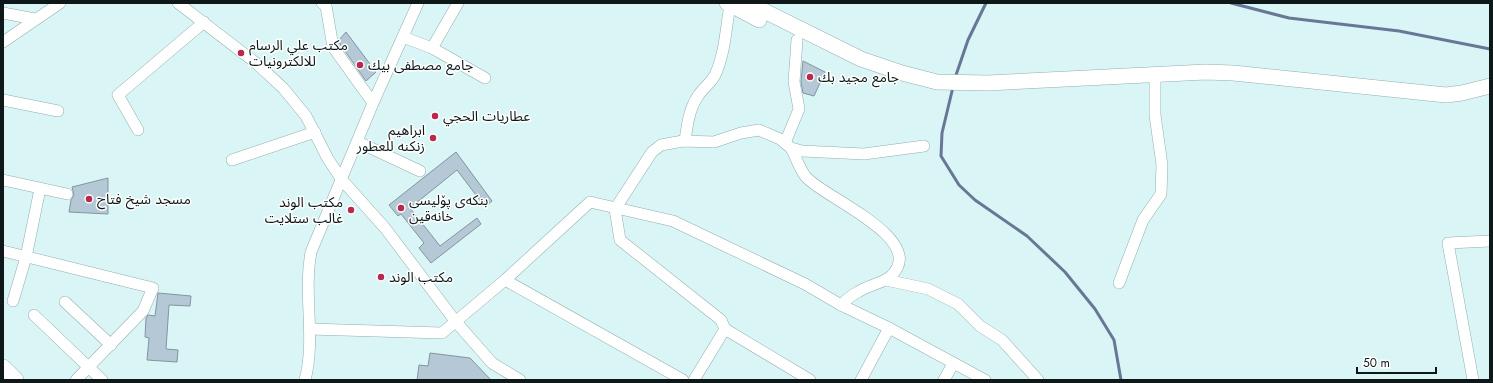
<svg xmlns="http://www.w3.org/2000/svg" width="1493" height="383" font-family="Jost,'Noto Sans Arabic',sans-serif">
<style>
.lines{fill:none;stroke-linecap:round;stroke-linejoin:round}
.stream{stroke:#687796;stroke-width:3}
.building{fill:#b4c9d5;stroke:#8295a1}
.street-casing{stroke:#94adae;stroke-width:12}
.secondary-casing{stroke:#94adae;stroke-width:16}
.primary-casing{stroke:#94adae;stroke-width:18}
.street{stroke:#fff;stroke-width:11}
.secondary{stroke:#fff;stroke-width:15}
.primary{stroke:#fff;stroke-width:17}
.poi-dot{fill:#b9284d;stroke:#fff;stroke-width:1.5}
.labels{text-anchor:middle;stroke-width:3;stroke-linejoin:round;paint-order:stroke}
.poi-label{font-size:14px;fill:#0e1818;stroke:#fff;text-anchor:start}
</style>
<rect width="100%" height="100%" fill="#daf5f5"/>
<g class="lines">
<!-- stream -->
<g class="stream">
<path d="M1231,3L1289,18L1399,31L1490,49"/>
<path d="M955,78L968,40L986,3"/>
<path d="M953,87L942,133L941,156L959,185L975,200L1027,236L1065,272L1095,309L1114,340L1121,380"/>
</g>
</g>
<!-- building -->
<g class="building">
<path d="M346,32L376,72L366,81L340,44L339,40Z"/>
<path d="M803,61L825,72L814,96L803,93L801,82Z"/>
<path d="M456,152L492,201L485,207L457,170L410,208L440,246L477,218L481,224L431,263L419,248L424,243L401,214L398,216L389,205Z"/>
<path d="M108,178V214L69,212L71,200L74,195L72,187Z"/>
<path d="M158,293L191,296L190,306L169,305L166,349L178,350L177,362L147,360L149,338L145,337L146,318L148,315L155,316Z"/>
<path d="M430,353L470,358L491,380H417L419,365L428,366Z"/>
</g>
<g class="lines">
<defs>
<g id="street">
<path d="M178,3L256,63L283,88L306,116L328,159L342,180L385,228L456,322L492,363L520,380"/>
<path d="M322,3L326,6L333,47L373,103"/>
<path d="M3,13L35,19"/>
<path d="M403,37L432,48L485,78"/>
<path d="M3,42L60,3"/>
<path d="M432,48L458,3"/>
<path d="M3,100L58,111"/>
<path d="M138,130L118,95L204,22"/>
<path d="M685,141C687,126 689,109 698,96C703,88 711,83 715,75C725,54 726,27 730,5"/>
<path d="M358,142L420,171"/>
<path d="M785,143L799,109L794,82L797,40"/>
<path d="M791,148C796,157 800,170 806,177C824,198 929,239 891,276C882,284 868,285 858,292C852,295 846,300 841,305"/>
<path d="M232,160L315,132"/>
<path d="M3,180L67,194"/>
<path d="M3,251L153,288L143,311L76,380"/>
<path d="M505,280L683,380"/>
<path d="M886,280L928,289L958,304L980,326L1002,340L1038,380"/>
<path d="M1119,283L1143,220L1161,194L1162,165L1155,115V74"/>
<path d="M13,301L26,257L40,189"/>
<path d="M65,302L111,345"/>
<path d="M34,315L102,380"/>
<path d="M310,329L442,333L505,280L590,202L673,221L805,284L841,305L889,328L985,380"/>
<path d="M305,380C316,338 303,294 311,252L373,103L418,3"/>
<path d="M694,380L725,329"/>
<path d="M810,380L725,329L721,320L620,240L615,209L652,152L661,145L683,141L714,142L741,133L759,130L780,139L791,148L802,151L864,154L924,146"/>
<path d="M861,380L889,328"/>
<path d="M944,380L953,364"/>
<path d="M1473,380L1448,243L1490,241"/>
</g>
<g id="secondary">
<path d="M727,3L759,20"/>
<path d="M748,3L861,59L902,73L937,82L988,83L1206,72L1233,73L1446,95L1462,93L1490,86"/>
</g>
<path id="primary" d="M3,368L15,380"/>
</defs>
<!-- street casing -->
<use href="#street" class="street-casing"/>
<!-- secondary casing -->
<use href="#secondary" class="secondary-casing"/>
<!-- primary casing -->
<use href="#primary" class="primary-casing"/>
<!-- street -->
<use href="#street" class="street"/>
<!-- secondary -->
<use href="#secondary" class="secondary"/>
<!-- primary -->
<use href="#primary" class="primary"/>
</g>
<!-- markers -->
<g class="poi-dot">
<circle cx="241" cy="53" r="4"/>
<circle cx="360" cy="65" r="4"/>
<circle cx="810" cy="77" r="4"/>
<circle cx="435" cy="116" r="4"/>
<circle cx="433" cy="138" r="4"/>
<circle cx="89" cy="199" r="4"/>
<circle cx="401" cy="208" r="4"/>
<circle cx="351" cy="210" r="4"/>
<circle cx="381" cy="277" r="4"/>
</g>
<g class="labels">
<!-- poi labels -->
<g class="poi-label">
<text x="249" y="50">مكتب علي الرسام<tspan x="249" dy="16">للالكترونيات</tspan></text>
<text x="368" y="70">جامع مصطفى بيك</text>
<text x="818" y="82">جامع مجيد بك</text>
<text x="443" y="121">عطاريات الحجي</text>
<text x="425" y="135" text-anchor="end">ابراهيم<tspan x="425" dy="16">زنكنه للعطور</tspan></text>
<text x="97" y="204">مسجد شيخ فتاح</text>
<text x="409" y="205">بنکەی پۆلیسی<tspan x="409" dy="16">خانەقین</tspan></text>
<text x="343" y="207" text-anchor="end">مكتب الوند<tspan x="343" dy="16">غالب ستلايت</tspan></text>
<text x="389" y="282">مكتب الوند</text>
</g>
</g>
<!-- border -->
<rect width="1493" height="383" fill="none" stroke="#0e1818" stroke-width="8"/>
<!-- scale -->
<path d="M1357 367v6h79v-6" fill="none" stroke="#0e1818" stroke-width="2"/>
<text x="1363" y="367" font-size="12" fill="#0e1818" stroke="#ffffff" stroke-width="3" paint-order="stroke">50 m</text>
</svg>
